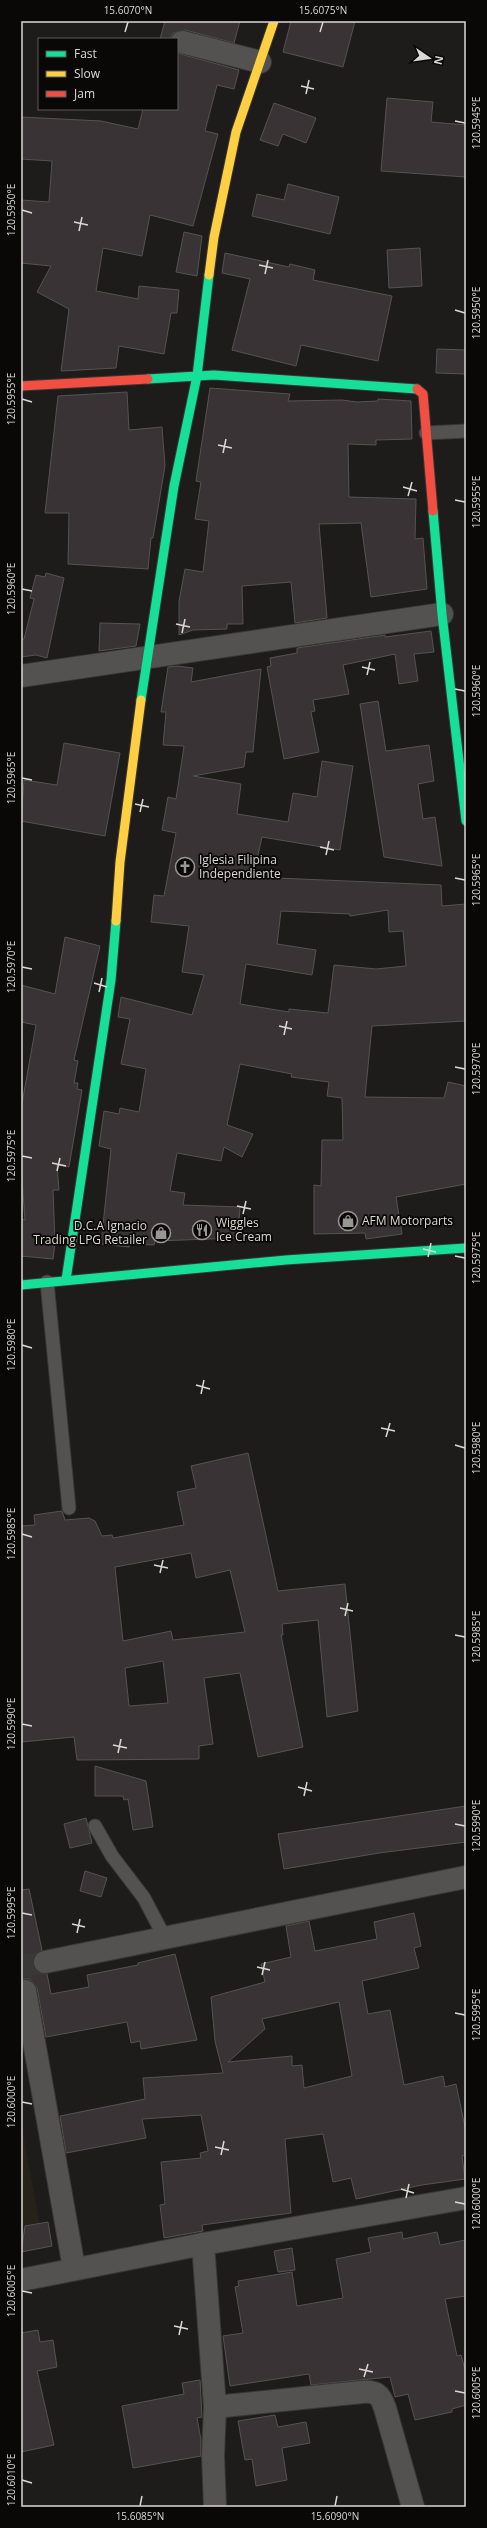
<svg xmlns="http://www.w3.org/2000/svg" width="487" height="2528" font-family="'Open Sans',sans-serif">
<style>
.built{fill:#272218}
.building{fill:#3a3336;stroke:#555253;fill-rule:evenodd}
.lines{fill:none;stroke-linecap:round;stroke-linejoin:round}
.street-tunnel{stroke:#3a3836;stroke-width:22;stroke-dasharray:22 11;stroke-linecap:butt}
.lane-casing{stroke:#393837;stroke-width:15}
.street-casing{stroke:#393837;stroke-width:24}
.fast-casing{stroke:#393837;stroke-width:11}
.slow-casing{stroke:#393837;stroke-width:11}
.jam-casing{stroke:#393837;stroke-width:11}
.lane{stroke:#535250;stroke-width:13}
.street{stroke:#535250;stroke-width:22}
.fast{stroke:#16e098;stroke-width:9}
.slow{stroke:#ffcf43;stroke-width:9}
.jam{stroke:#f24e42;stroke-width:9}
.ticks{fill:none;stroke:#dbd9d5;stroke-width:1.5}
.labels{text-anchor:middle;stroke-width:3.5;stroke-linejoin:round;paint-order:stroke}
.poi-label{font-size:12px;fill:#dbd9d5;stroke:#090806;text-anchor:start}
.neatline{fill:none;stroke:#dbd9d5;stroke-width:1.5}
.ticks-label{font-size:10px;text-anchor:middle;fill:#dbd9d5}
</style>
<rect width="100%" height="100%" fill="#1e1c1a"/>
<!-- built -->
<path class="built" d="M21,2122L41,2232L21,2235Z"/>
<!-- building -->
<g class="building">
<path d="M165,21H240L234,43L185,30L173,33L170,39H160Z"/>
<path d="M291,21H355L343,67L283,52Z"/>
<path d="M177,53L239,70L234,89L217,85L205,131L218,134L193,226L150,215L142,256L103,248L96,291L138,299L139,286L179,290L177,313H171L164,354L119,346L116,368L61,371L69,309L37,292L51,266L21,263V200L49,202L52,161L21,159V117L101,121L138,129L143,109H177Z"/>
<path d="M387,98L433,102L431,122L466,125V177L381,171Z"/>
<path d="M274,103L316,118L306,143L283,134L278,146L260,140Z"/>
<path d="M288,184L339,197L330,234L252,216L257,194L284,200Z"/>
<path d="M184,232L202,236L197,276L176,272Z"/>
<path d="M420,248L422,286L389,288L387,250Z"/>
<path d="M225,253L289,267L290,264L315,270L313,280L392,296L378,361L301,345L296,366L232,350L250,279L222,273Z"/>
<path d="M437,349L466,350V374L436,373Z"/>
<path d="M210,388L290,394L288,401L342,400L357,402L378,401V399L411,401L412,439L376,440V445L348,444L349,497L416,499L415,539L423,538L427,589L371,597L361,523L319,524L327,618L295,623L291,582L242,586L243,624H227V629L193,630L179,635V601L185,569L203,572L209,521L195,519L201,482L196,481Z"/>
<path d="M127,392L129,430L162,427L165,466L153,538H151L148,569L68,564L69,513H45L58,396Z"/>
<path d="M46,573L64,578L47,658L36,655L21,657V639H24L34,599L30,598L36,575L45,577Z"/>
<path d="M100,623L140,624L136,646L99,651Z"/>
<path d="M431,631L434,652L414,654L418,681L399,684L395,654L343,665L349,694L313,700L315,711L311,712L319,752L284,759L267,667L271,666L270,658L297,653V648L385,635V637Z"/>
<path d="M177,666L193,668L191,682L261,669L253,752H246L244,767L193,776L241,784L237,814L288,822L293,793L317,797L322,761L353,766L340,850L262,837L253,877L441,885L442,906L466,904V1021L372,1026L365,1097L444,1098L448,1082L466,1086V1184L396,1197L402,1234L366,1239L365,1233L314,1234V1185L321,1186L322,1140H343L342,1098L327,1096L329,1082L291,1077L292,1074L240,1064L227,1125L253,1134L242,1157L224,1147L221,1161L177,1153L170,1191L185,1193L183,1205L240,1207L238,1238L155,1241L154,1245L130,1244L129,1247L101,1244L111,1149L99,1146L104,1111L119,1114L120,1108L139,1112L146,1069L121,1064L130,1019L118,1017L121,997L192,1015L204,975L182,972L189,926L151,922L154,895L164,896L176,833L162,830L168,797L176,799L184,746L163,745L166,712H161L168,667ZM388,910L389,932L403,931L406,966L376,969L334,965L328,1013L289,1009V1012L240,1004L246,964L312,975L316,950L277,944L281,911L350,914V916Z"/>
<path d="M378,701L386,751L429,745L434,781L418,784L423,819L435,817L442,866L384,857L360,704Z"/>
<path d="M64,743L120,753L105,836L21,821L24,780L57,785Z"/>
<path d="M65,937L100,946L74,1060L78,1061L74,1083H78L77,1089L82,1090L69,1167L57,1165L59,1190H53L55,1243L53,1259L21,1256V1219L25,1220L21,1168V1109L36,1025L21,1022V985L55,994Z"/>
<path d="M248,1453L278,1591L345,1584L358,1711L327,1717L318,1620L282,1624L283,1635H281L303,1747L258,1757L240,1673L204,1678L213,1744L199,1746V1759L77,1760L74,1737L21,1742V1526L35,1525L34,1515L62,1511L65,1520L89,1518L95,1521L102,1536L112,1535L113,1538L184,1525L177,1492L196,1488L191,1466ZM191,1553L196,1578L230,1570L245,1632L173,1640L171,1631L123,1641L115,1567ZM163,1661L168,1703L129,1706L125,1668Z"/>
<path d="M95,1766L146,1781L153,1827L133,1830L128,1799L124,1800L123,1796H95Z"/>
<path d="M466,1806V1842L379,1853L284,1869L278,1834Z"/>
<path d="M86,1818L92,1843L70,1848L64,1824Z"/>
<path d="M85,1871L107,1878L101,1897L80,1891Z"/>
<path d="M29,1889L42,1950L33,1958V1965L36,1971L47,1974L51,1994L89,1987L87,1975L138,1965V1963L175,1954L197,2040L141,2049L140,2041L131,2043L127,2022L46,2037L37,1988L30,1979H21V1890Z"/>
<path d="M414,1913L421,1946L414,1948L419,1968L362,1981L368,2014L390,2010L404,2085L443,2076L445,2087L456,2084L466,2132V2155L462,2156L465,2179L422,2185L356,2199L351,2178L333,2182L323,2134L285,2139L291,2213L202,2225L203,2231L164,2238L160,2205L165,2204L161,2162L201,2158L200,2153L208,2151L201,2115L142,2119L146,2138L66,2153L60,2116L145,2099L143,2078L223,2073L215,2041L211,1997L265,1982L261,1964L291,1957L286,1926L309,1921L315,1951L377,1939L374,1922ZM339,2002L352,2076L304,2088L302,2065L292,2066V2056L228,2062L265,2029L262,2019Z"/>
<path d="M48,2222L52,2246L21,2252L25,2226Z"/>
<path d="M402,2232L403,2239L437,2232L440,2245L466,2240V2296L445,2299L457,2356L461,2355L466,2373V2405L452,2409V2412L415,2420L408,2394L395,2397L390,2377L311,2385L309,2374L230,2386L223,2336L243,2333L235,2287L239,2286L238,2281L292,2272L297,2306L343,2298L336,2259L371,2252L368,2238Z"/>
<path d="M292,2248L295,2270L278,2272L274,2251Z"/>
<path d="M38,2330L40,2342L53,2340L57,2367L37,2371L54,2445L21,2452V2333Z"/>
<path d="M200,2380L202,2417L197,2418L201,2440V2456L133,2468L122,2406L184,2394L182,2383Z"/>
<path d="M275,2415L278,2427L306,2422L310,2443L282,2448L287,2480L256,2486L252,2459L245,2460L238,2421Z"/>
</g>
<g class="lines">
<!-- street-tunnel -->
<path class="street-tunnel" d="M21,1966L45,1962"/>
<defs>
<g id="lane">
<path d="M426,433L466,431"/>
<path d="M47,1282L69,1508"/>
<path d="M95,1826L112,1856L144,1898L165,1938"/>
</g>
<g id="street">
<path d="M182,42L260,62"/>
<path d="M21,676L442,614"/>
<path d="M45,1962L466,1877"/>
<path d="M25,1991L74,2268"/>
<path d="M203,2244L215,2407L213,2456L215,2507"/>
<path d="M21,2280L203,2244L466,2198"/>
<path d="M215,2407L362,2392C376,2391 380,2394 385,2408L413,2507"/>
</g>
<g id="fast">
<path d="M148,379L214,375L417,389"/>
<path d="M433,511L442,614L466,821"/>
<path d="M141,700L174,486L197,376L209,275"/>
<path d="M66,1280L111,980L116,921"/>
<path d="M21,1285L286,1260L466,1248"/>
</g>
<g id="slow">
<path d="M209,275L214,237L236,132L274,21"/>
<path d="M116,921L120,862L141,700"/>
</g>
<g id="jam">
<path d="M21,386L148,379"/>
<path d="M417,389L423,394L433,511"/>
</g>
</defs>
<!-- lane casing -->
<use href="#lane" class="lane-casing"/>
<!-- street casing -->
<use href="#street" class="street-casing"/>
<!-- fast casing -->
<use href="#fast" class="fast-casing"/>
<!-- slow casing -->
<use href="#slow" class="slow-casing"/>
<!-- jam casing -->
<use href="#jam" class="jam-casing"/>
<!-- lane -->
<use href="#lane" class="lane"/>
<!-- street -->
<use href="#street" class="street"/>
<!-- fast -->
<use href="#fast" class="fast"/>
<!-- slow -->
<use href="#slow" class="slow"/>
<!-- jam -->
<use href="#jam" class="jam"/>
</g>
<!-- ticks -->
<path class="ticks" d="M125,32L128,22M320,32L323,22M301,86L314,89M306,94L309,80M455,121L465,123M22,210L32,213M74,222L88,225M79,231L82,217M259,265L273,268M265,274L268,260M455,310L465,313M22,399L32,402M218,445L232,448M223,453L226,439M403,487L417,491M408,496L412,482M455,500L465,502M22,589L32,591M176,624L190,627M182,633L185,619M362,667L375,670M367,675L370,662M455,689L465,691M22,778L32,780M135,804L149,807M140,812L143,799M320,847L334,850M326,855L329,841M455,878L465,880M22,967L32,969M94,983L107,987M99,992L102,978M279,1026L292,1029M284,1035L287,1021M455,1067L465,1069M22,1156L32,1158M52,1163L66,1166M57,1171L60,1158M237,1206L251,1209M243,1214L246,1201M423,1249L436,1252M455,1256L465,1258M428,1257L431,1243M22,1345L32,1348M196,1385L210,1389M201,1394L204,1380M381,1428L395,1431M386,1437L390,1423M455,1445L465,1448M22,1534L32,1537M154,1565L168,1568M160,1573L163,1560M340,1608L353,1611M345,1616L348,1603M455,1635L465,1637M22,1724L32,1726M113,1745L127,1748M118,1753L121,1739M298,1787L312,1791M304,1796L307,1782M455,1824L465,1826M22,1913L32,1915M72,1924L85,1927M77,1933L80,1919M257,1967L270,1970M262,1975L265,1962M455,2013L465,2015M22,2102L32,2104M215,2147L229,2150M221,2155L224,2141M401,2189L414,2193M406,2198L409,2184M455,2202L465,2204M22,2291L32,2293M174,2326L188,2329M179,2335L182,2321M359,2369L373,2372M364,2377L368,2364M455,2391L465,2393M22,2480L32,2483M140,2506L142,2496M335,2506L337,2496"/>
<!-- icons -->
<defs>
<symbol id="church-ring" viewBox="-11 -11 22 22"><circle r="9.5" fill="#090806" stroke="#999794" stroke-width="1.5"/><path d="M-1.2-6h2.4v3.5h3.3v2.4h-3.3V6h-2.4V-.1h-3.3v-2.4h3.3Z" fill="#999794"/></symbol>
<symbol id="shop-ring" viewBox="-11 -11 22 22"><circle r="9.5" fill="#090806" stroke="#999794" stroke-width="1.5"/><path d="M-5-2.5h2.3a2.7 3.5 0 0 1 5.4 0H5L5.5 6h-11ZM-1.5-2.5h3a1.5 2.3 0 0 0-3 0Z" fill="#999794"/></symbol>
<symbol id="restaurant-ring" viewBox="-11 -11 22 22"><circle r="9.5" fill="#090806" stroke="#999794" stroke-width="1.5"/><path d="M-5-6h1v4h1v-4h1v4h1v-4h1v5L-1.5 .5V6h-2V.5L-5-1ZM5-6V6H3V1.5H1.5Q1.5-4 5-6Z" fill="#999794"/></symbol>
</defs>
<g fill-rule="evenodd">
<use href="#church-ring" x="174" y="856" width="22" height="22"/>
<use href="#shop-ring" x="337" y="1210" width="22" height="22"/>
<use href="#restaurant-ring" x="191" y="1219" width="22" height="22"/>
<use href="#shop-ring" x="150" y="1222" width="22" height="22"/>
</g>
<g class="labels">
<!-- poi labels -->
<g class="poi-label">
<text x="199" y="864">Iglesia Filipina<tspan x="199" dy="14">Independiente</tspan></text>
<text x="362" y="1225">AFM Motorparts</text>
<text x="216" y="1227">Wiggles<tspan x="216" dy="14">Ice Cream</tspan></text>
<text x="147" y="1230" text-anchor="end">D.C.A Ignacio<tspan x="147" dy="14">Trading LPG Retailer</tspan></text>
</g>
</g>
<!-- border -->
<rect width="487" height="2528" fill="none" stroke="#090806" stroke-width="44"/>
<!-- legend -->
<rect x="38" y="38" width="140" height="72" fill="#090806" stroke="#5d5c59"/>
<rect x="46" y="51" width="20" height="6" fill="#16e098" stroke="#5d5c59"/>
<text x="74" y="58" font-size="12" fill="#dbd9d5">Fast</text>
<rect x="46" y="71" width="20" height="6" fill="#ffcf43" stroke="#5d5c59"/>
<text x="74" y="78" font-size="12" fill="#dbd9d5">Slow</text>
<rect x="46" y="91" width="20" height="6" fill="#f24e42" stroke="#5d5c59"/>
<text x="74" y="98" font-size="12" fill="#dbd9d5">Jam</text>
<!-- north arrow -->
<g transform="translate(429 58) rotate(103)" stroke="#090806" stroke-width="3" paint-order="stroke">
<path d="M0-3L7 15L0 10L-7 15Z" fill="#dbd9d5"/>
<text y="-6" font-size="11" font-weight="bold" text-anchor="middle" fill="#dbd9d5">N</text>
</g>
<rect x="22" y="22" width="443" height="2484" class="neatline"/>
<g class="ticks-label">
<text x="128" y="14">15.6070°N</text>
<text x="323" y="14">15.6075°N</text>
<text transform="translate(476 123) rotate(-90)" y="4">120.5945°E</text>
<text transform="translate(11 210) rotate(-90)" y="4">120.5950°E</text>
<text transform="translate(476 313) rotate(-90)" y="4">120.5950°E</text>
<text transform="translate(11 399) rotate(-90)" y="4">120.5955°E</text>
<text transform="translate(476 502) rotate(-90)" y="4">120.5955°E</text>
<text transform="translate(11 589) rotate(-90)" y="4">120.5960°E</text>
<text transform="translate(476 691) rotate(-90)" y="4">120.5960°E</text>
<text transform="translate(11 778) rotate(-90)" y="4">120.5965°E</text>
<text transform="translate(476 880) rotate(-90)" y="4">120.5965°E</text>
<text transform="translate(11 967) rotate(-90)" y="4">120.5970°E</text>
<text transform="translate(476 1069) rotate(-90)" y="4">120.5970°E</text>
<text transform="translate(11 1156) rotate(-90)" y="4">120.5975°E</text>
<text transform="translate(476 1258) rotate(-90)" y="4">120.5975°E</text>
<text transform="translate(11 1345) rotate(-90)" y="4">120.5980°E</text>
<text transform="translate(476 1448) rotate(-90)" y="4">120.5980°E</text>
<text transform="translate(11 1534) rotate(-90)" y="4">120.5985°E</text>
<text transform="translate(476 1637) rotate(-90)" y="4">120.5985°E</text>
<text transform="translate(11 1724) rotate(-90)" y="4">120.5990°E</text>
<text transform="translate(476 1826) rotate(-90)" y="4">120.5990°E</text>
<text transform="translate(11 1913) rotate(-90)" y="4">120.5995°E</text>
<text transform="translate(476 2015) rotate(-90)" y="4">120.5995°E</text>
<text transform="translate(11 2102) rotate(-90)" y="4">120.6000°E</text>
<text transform="translate(476 2204) rotate(-90)" y="4">120.6000°E</text>
<text transform="translate(11 2291) rotate(-90)" y="4">120.6005°E</text>
<text transform="translate(476 2393) rotate(-90)" y="4">120.6005°E</text>
<text transform="translate(11 2480) rotate(-90)" y="4">120.6010°E</text>
<text x="140" y="2520">15.6085°N</text>
<text x="335" y="2520">15.6090°N</text>
</g>
</svg>
